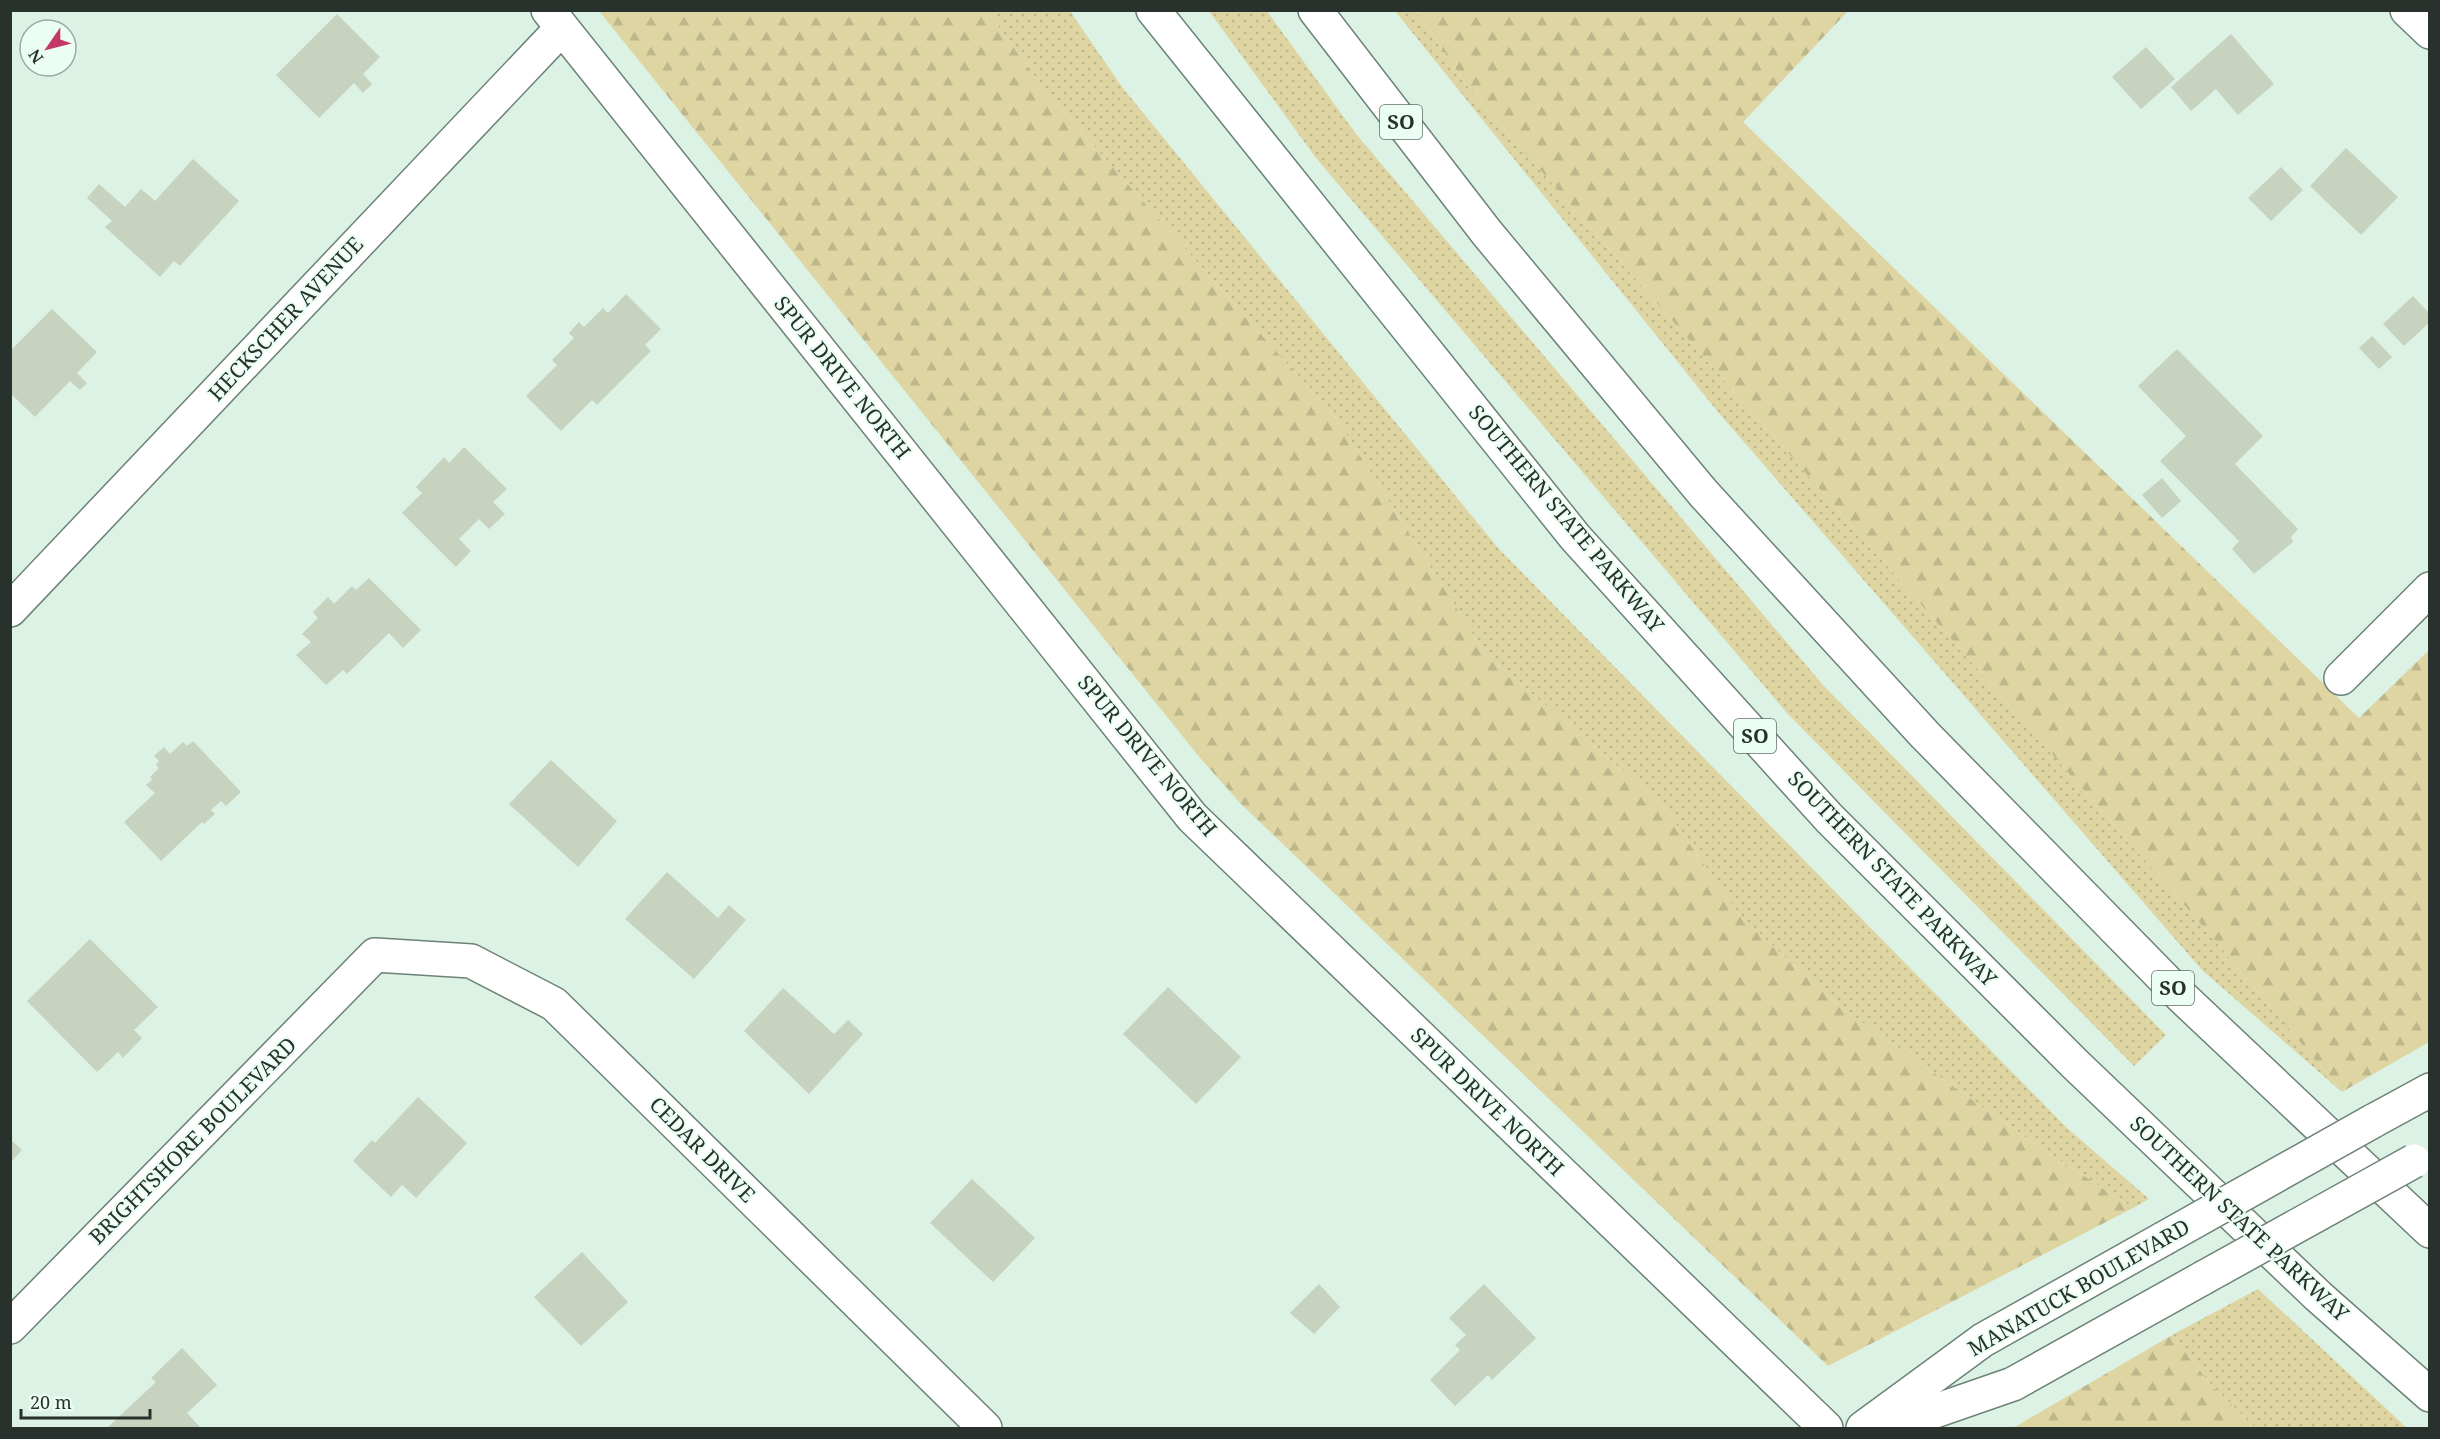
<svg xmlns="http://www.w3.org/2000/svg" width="2440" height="1439" font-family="'Noto Serif',serif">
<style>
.grass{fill:url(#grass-dots)}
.forest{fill:url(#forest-firs)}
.building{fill:#c8d3bf}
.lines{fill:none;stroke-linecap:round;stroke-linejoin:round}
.street-casing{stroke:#6d8277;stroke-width:36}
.secondary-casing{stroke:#6d8277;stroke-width:36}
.highway-casing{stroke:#6d8277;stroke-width:36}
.street{stroke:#fff;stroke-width:33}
.secondary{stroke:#fff;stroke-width:33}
.highway{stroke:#fff;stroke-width:33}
.secondary-bridge-casing{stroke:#6d8277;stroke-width:36;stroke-linecap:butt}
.secondary-bridge{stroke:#fff;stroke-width:33}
.labels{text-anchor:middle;stroke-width:4.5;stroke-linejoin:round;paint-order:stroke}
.shield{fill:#ebfef4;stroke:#626e68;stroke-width:1.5}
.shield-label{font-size:20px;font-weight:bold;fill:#28312c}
.street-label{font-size:21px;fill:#28312c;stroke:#ebfef4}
</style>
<defs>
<pattern id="grass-dots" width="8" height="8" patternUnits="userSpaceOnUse" patternTransform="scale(1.5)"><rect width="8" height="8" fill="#ded5a3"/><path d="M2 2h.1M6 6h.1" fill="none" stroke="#beb78c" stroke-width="1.8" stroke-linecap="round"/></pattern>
<pattern id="forest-firs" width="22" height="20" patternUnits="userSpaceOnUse" patternTransform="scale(1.5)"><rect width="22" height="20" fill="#ded5a3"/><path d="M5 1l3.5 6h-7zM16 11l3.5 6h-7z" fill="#beb78c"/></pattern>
</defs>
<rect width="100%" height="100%" fill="#dbf2e5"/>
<!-- grass -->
<g class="grass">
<path d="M987,11H1070L1122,87L1498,548L2066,1127L2149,1199L2133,1208L2038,1146L1839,1006L1740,916L1661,803L1486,655L1338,421L1046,92Z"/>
<path d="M1209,11H1267L1356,134L1822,684L2166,1035L2134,1066L1787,713L1316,158Z"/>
<path d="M1395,11H1416L1471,91L2207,931L2342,1092L2202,970L1718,412Z"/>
<path d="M2258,1289L2407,1428H2256L2212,1386L2172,1335Z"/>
</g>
<!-- forest -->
<g class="forest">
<path d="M599,11H987L1046,92L1338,421L1486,655L1661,803L1740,916L1839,1006L2038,1146L2133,1208L1828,1366L1241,804L1201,759Z"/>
<path d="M1416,11H1848L1743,122L2359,718L2429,650V1042L2342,1092L2207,931L1471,91Z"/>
<path d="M2172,1335L2212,1386L2256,1428H2013Z"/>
</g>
<!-- building -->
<g class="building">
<path d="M337,14L380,57L363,74L372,84L363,93L354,83L319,118L276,75Z"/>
<path d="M2231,34L2274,84L2238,115L2216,89L2191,111L2171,87Z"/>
<path d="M2146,47L2175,79L2141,109L2112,77Z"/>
<path d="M2346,148L2398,197L2361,235L2310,186Z"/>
<path d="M193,159L239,201L180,266L174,261L160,277L105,227L112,221L87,198L99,184L125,207L141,189L155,201Z"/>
<path d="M2281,167L2303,190L2271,221L2248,198Z"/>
<path d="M626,294L661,329L645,345L651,351L597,405L592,400L561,431L526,396L557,365L552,360L574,338L569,333L579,322L584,327L603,308L608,313Z"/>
<path d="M2413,296L2430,314V322L2404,346L2383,324Z"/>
<path d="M52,309L97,352L77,373L87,383L80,390L70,381L35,417L10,393V351Z"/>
<path d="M2372,336L2392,357L2379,369L2359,348Z"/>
<path d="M2177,349L2263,436L2235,464L2298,529L2291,537L2293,542L2254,574L2232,549L2239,541L2160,461L2186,436L2138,386Z"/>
<path d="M464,447L507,489L493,502L505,514L489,529L479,519L459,539L471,551L456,567L402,513L422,493L416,487L444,457L449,463Z"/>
<path d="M2162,478L2181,501L2162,518L2142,495Z"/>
<path d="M369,578L421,630L403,648L389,633L347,674L343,670L326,685L296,655L311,642L302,634L318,618L313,612L328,597L334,604L352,586L356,590Z"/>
<path d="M193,741L241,792L226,806L221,801L211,810L215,814L204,824L202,822L161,861L124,822L155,793L146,785L152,780L150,777L159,768L156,765L159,761L154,756L164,747L170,754L183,742L187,746Z"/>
<path d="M551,760L617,821L578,867L509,804Z"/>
<path d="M667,872L718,918L729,905L746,920L694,979L625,919Z"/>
<path d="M90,939L158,1007L134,1030L142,1038L123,1058L118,1052L97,1072L27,1001Z"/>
<path d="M1168,987L1241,1057L1196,1104L1123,1034Z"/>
<path d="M783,988L834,1034L848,1020L863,1034L809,1094L744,1031Z"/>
<path d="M418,1097L467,1143L416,1198L402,1185L391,1197L353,1161L372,1140L375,1143Z"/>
<path d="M10,1139L22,1150L10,1163Z"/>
<path d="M972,1179L1035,1238L993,1282L930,1223Z"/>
<path d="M582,1252L628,1302L581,1346L534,1297Z"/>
<path d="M1319,1284L1340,1307L1314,1334L1290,1313Z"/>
<path d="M1484,1284L1536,1338L1492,1380L1488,1375L1455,1406L1430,1380L1460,1350L1455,1345L1466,1335L1449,1318Z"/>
<path d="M182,1348L217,1385L187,1413L200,1427L198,1428H107L156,1382L151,1378Z"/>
</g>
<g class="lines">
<defs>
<g id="street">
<path d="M548,10L1192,817L1826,1428"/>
<path d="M10,610L562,28"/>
<path d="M2341,678L2430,589"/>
<path d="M10,1327L375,955L471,961L554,1004L985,1428"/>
</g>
<g id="secondary">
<path d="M2407,10L2430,32"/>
<path d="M2373,1121L2430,1090"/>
<path d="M1863,1428L1983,1340L2163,1239"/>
<path d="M1886,1428L2013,1384L2203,1278"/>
</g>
<g id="highway">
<path d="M1153,10L1575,537L1829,818L2075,1064L2318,1296L2430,1395"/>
<path d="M1315,10L1487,233L1704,494L1925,735L2182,997L2430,1231"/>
</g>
</defs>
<!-- street casing -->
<use href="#street" class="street-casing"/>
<!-- secondary casing -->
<use href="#secondary" class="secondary-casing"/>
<!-- highway casing -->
<use href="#highway" class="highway-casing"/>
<!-- street -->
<use href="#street" class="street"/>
<!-- secondary -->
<use href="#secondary" class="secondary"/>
<!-- highway -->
<use href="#highway" class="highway"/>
<defs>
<g id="secondary-bridge">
<path d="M2163,1239L2373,1121"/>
<path d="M2203,1278L2414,1161"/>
</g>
</defs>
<!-- secondary-bridge casing -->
<use href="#secondary-bridge" class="secondary-bridge-casing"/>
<!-- secondary-bridge -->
<use href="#secondary-bridge" class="secondary-bridge"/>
</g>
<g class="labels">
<!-- shield labels -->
<g class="shield">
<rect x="1380" y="105" width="42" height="34" rx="4.5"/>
<rect x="1734" y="719" width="42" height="34" rx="4.5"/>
<rect x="2152" y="971" width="42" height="34" rx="4.5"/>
</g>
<g class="shield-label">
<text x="1401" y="129">SO</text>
<text x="1755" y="743">SO</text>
<text x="2173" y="995">SO</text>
</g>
<!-- street labels -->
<g class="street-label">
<text transform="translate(286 319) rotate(-47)" y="7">HECKSCHER AVENUE</text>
<text transform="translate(842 378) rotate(51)" y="7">SPUR DRIVE NORTH</text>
<text transform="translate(1566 519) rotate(50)" y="7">SOUTHERN STATE PARKWAY</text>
<text transform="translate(1147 756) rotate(50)" y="7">SPUR DRIVE NORTH</text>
<text transform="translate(1892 879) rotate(46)" y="7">SOUTHERN STATE PARKWAY</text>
<text transform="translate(1487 1102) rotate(44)" y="7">SPUR DRIVE NORTH</text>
<text transform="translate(193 1141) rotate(-45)" y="7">BRIGHTSHORE BOULEVARD</text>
<text transform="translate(702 1150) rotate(45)" y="7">CEDAR DRIVE</text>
<text transform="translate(2239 1219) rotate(43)" y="7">SOUTHERN STATE PARKWAY</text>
<text transform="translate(2079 1288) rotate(-30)" y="7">MANATUCK BOULEVARD</text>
</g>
</g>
<!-- border -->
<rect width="2440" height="1439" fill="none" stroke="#28312c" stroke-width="24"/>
<!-- north arrow -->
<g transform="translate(48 48) rotate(235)"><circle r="28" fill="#ebfef4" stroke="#9daca4" stroke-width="1.5"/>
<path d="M0-4.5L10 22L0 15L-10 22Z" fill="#c43868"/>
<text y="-9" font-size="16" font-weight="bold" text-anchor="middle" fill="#28312c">N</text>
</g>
<!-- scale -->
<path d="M21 1409v9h129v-9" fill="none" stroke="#28312c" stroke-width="3"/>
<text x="30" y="1409" font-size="18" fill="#28312c" stroke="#ebfef4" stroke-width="4.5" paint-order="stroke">20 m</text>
</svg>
